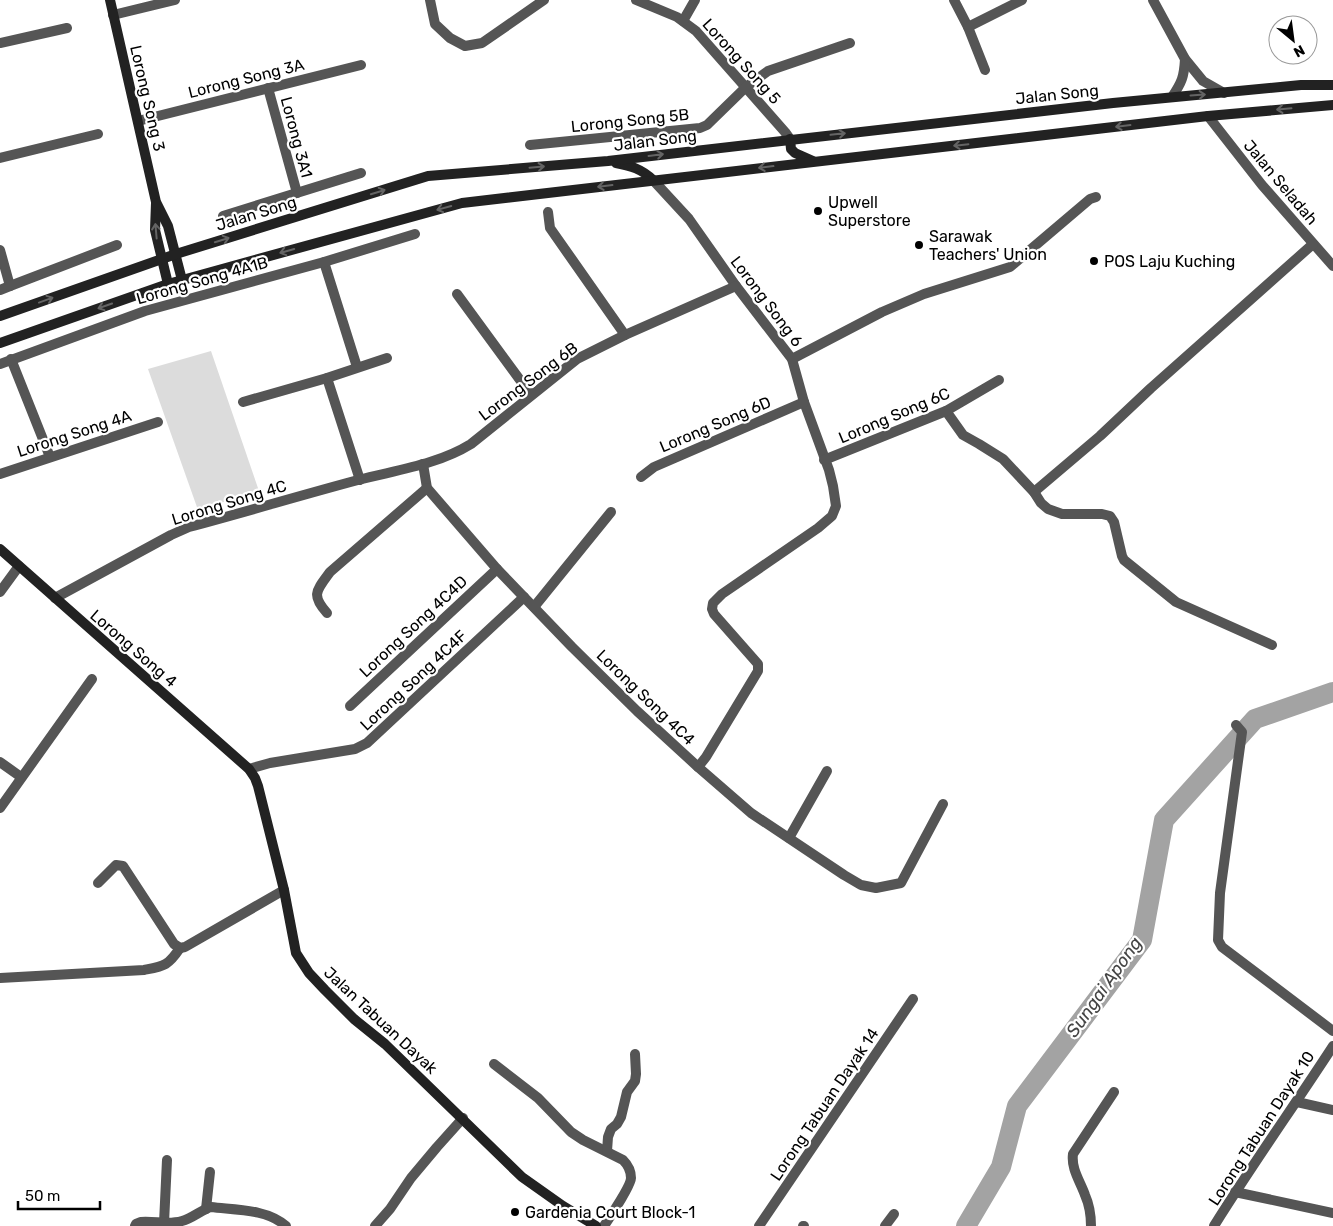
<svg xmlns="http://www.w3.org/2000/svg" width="1333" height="1226" font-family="Rubik,sans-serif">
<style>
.green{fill:#dcdcdc}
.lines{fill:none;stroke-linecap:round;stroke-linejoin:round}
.river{stroke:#a3a3a3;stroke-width:20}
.street{stroke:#555;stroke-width:10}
.secondary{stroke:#222;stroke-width:10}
.oneway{stroke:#646464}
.poi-dot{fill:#000;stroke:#fff;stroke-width:2}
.labels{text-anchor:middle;stroke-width:4.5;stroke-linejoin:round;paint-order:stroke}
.street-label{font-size:16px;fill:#000;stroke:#fff}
.poi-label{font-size:16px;fill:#000;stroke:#fff;text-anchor:start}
.water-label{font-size:18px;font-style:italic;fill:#444;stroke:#fff}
</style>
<rect width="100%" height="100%" fill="#fff"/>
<!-- green -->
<path class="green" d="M211,351L259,491L198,510L148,369Z"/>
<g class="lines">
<!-- river -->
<path class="river" d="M966,1226L1001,1167L1017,1106L1142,940L1164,820L1255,719L1333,692"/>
<!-- street -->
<g class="street">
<path d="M430,0L435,24L450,38L465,46L482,43L544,0"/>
<path d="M636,0L677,17L696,31L785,132L790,139"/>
<path d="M954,0L968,27L985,70"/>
<path d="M1153,0L1185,59L1203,81L1224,93"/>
<path d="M113,15L175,0"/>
<path d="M683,21L695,0"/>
<path d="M968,27L1022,0"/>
<path d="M0,43L67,28"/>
<path d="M268,88L297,193"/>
<path d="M1172,97C1182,82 1184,77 1185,59"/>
<path d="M1208,116L1262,185L1333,266"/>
<path d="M138,121L361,65"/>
<path d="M530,145L700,128L707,125L746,87L768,71L850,43"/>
<path d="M0,158L98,134"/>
<path d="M653,180L689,219L736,286L792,359L804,402L829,470L833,486L836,506L832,516L818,528L722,594L713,603L712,609L714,614L758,664V671L706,757L698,767"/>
<path d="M548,212L550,228L625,335"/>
<path d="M223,216L361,173"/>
<path d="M0,250L10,286L0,290"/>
<path d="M324,262L357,367"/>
<path d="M10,286L117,245"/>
<path d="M457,294L531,395"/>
<path d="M11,359L50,457"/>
<path d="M792,359L882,312L924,294L1010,267L1090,199L1096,197"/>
<path d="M0,364L145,311L324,262L415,234"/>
<path d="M327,378L360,480"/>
<path d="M243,402L327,378L387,358"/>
<path d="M946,411L963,435L979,444L1003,459L1034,492L1041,503L1048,509L1062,514H1102L1110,516L1114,522L1122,556L1124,560L1176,602L1272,645"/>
<path d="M824,460L946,411L999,380"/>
<path d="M423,464L427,488L497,569L572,647L637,711L698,767L751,813L844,875L861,885L876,888L901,883L943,804"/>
<path d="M0,474L158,422"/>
<path d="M641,477L654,467L804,402"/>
<path d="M1034,492L1100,436L1151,388L1313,244"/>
<path d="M0,592L19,566"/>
<path d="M55,598L171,535L189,527C245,512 302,495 358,480C396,470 437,465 471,444L577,359L625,335L736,286"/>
<path d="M534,607L611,512"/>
<path d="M327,613C311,595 316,591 330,572L427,488"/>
<path d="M350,706L497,569"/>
<path d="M1236,725L1242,732L1220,893L1218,940L1222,947L1333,1031"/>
<path d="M0,762L21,777"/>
<path d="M249,769L270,763L355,749L367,743L524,597"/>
<path d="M0,808L92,679"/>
<path d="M789,838L827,771"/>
<path d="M98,883L116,865L123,866L174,944L180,948L185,947L284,890"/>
<path d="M0,978L144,970C164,966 168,966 180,948"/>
<path d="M494,1064L538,1098L571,1132L583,1140L623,1160C628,1165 631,1170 631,1178C631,1185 610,1217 604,1226"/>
<path d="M1297,1102L1333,1110"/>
<path d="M607,1151L608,1137L611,1129L617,1124L621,1117L627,1092L635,1081L636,1074L635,1054"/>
<path d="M1235,1192L1333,1213"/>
<path d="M206,1209L210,1172"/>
<path d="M164,1223L167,1160"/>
<path d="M135,1226L136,1224L141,1222C155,1221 169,1225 182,1221C193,1218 201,1210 211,1207C236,1210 267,1209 286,1226"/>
<path d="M375,1226L390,1209L411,1178L437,1147L463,1118"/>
<path d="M759,1226L913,999"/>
<path d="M803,1226H804"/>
<path d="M885,1226L894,1214"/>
<path d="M1091,1226C1091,1216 1089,1204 1085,1195C1080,1181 1071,1169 1073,1154L1114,1092"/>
<path d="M1214,1226C1252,1165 1294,1106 1333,1046"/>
</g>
<!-- secondary -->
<g class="secondary">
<path d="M110,0L156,202L168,226L182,280"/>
<path d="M790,139L791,149L795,153L813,161"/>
<path d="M616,163C631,166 642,169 653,180"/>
<path d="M156,203L155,230L168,284"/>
<path d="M0,316L176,254L428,176L608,161L1113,103L1301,85H1333"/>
<path d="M0,343L168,284L462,203L1208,116L1333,105"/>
<path d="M0,549L249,769L255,778L258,786L284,890L296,953L309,973L325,990L354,1019L385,1044L522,1177L563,1206L596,1226"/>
</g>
</g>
<!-- one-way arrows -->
<defs><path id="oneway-shaft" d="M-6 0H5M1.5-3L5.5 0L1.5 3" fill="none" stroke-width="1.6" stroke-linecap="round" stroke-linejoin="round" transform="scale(1.25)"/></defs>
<g class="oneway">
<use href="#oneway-shaft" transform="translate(1198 95) rotate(-4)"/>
<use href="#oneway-shaft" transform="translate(1284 109) rotate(175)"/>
<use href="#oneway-shaft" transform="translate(1123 126) rotate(173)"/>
<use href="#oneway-shaft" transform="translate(838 134) rotate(-6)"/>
<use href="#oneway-shaft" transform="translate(961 145) rotate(174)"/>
<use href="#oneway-shaft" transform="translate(656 155) rotate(-7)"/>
<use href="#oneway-shaft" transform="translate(537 167) rotate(-5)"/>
<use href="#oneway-shaft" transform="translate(766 167) rotate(173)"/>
<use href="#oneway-shaft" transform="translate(605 186) rotate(173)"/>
<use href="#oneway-shaft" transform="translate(378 192) rotate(-17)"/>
<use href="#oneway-shaft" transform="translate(444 208) rotate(165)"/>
<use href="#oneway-shaft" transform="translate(156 231) rotate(-95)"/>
<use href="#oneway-shaft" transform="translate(222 240) rotate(-17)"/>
<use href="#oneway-shaft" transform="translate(287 251) rotate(164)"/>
<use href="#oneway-shaft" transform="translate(46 300) rotate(-20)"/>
<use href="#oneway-shaft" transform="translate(105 306) rotate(161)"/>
</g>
<!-- markers -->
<g class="poi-dot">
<circle cx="818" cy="211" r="5"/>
<circle cx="919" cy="245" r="5"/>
<circle cx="1094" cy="261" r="5"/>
<circle cx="515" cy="1212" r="5"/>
</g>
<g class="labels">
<!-- street labels -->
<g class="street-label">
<text transform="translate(742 61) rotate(48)" y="6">Lorong Song 5</text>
<text transform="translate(246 78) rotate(-14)" y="6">Lorong Song 3A</text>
<text transform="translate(1057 94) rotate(-6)" y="6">Jalan Song</text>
<text transform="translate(148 98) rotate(77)" y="6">Lorong Song 3</text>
<text transform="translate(630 120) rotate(-6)" y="6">Lorong Song 5B</text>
<text transform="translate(297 137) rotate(75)" y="6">Lorong 3A1</text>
<text transform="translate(655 140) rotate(-7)" y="6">Jalan Song</text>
<text transform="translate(1281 182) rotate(50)" y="6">Jalan Seladah</text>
<text transform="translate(256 213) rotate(-17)" y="6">Jalan Song</text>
<text transform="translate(202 280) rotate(-16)" y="6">Lorong Song 4A1B</text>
<text transform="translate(767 301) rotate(53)" y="6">Lorong Song 6</text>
<text transform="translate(528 381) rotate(-37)" y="6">Lorong Song 6B</text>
<text transform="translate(894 415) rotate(-23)" y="6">Lorong Song 6C</text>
<text transform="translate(715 424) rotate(-23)" y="6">Lorong Song 6D</text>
<text transform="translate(74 433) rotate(-18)" y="6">Lorong Song 4A</text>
<text transform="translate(229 502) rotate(-17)" y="6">Lorong Song 4C</text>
<text transform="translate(413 626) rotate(-43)" y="6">Lorong Song 4C4D</text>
<text transform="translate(134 648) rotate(41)" y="6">Lorong Song 4</text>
<text transform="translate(413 680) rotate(-43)" y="6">Lorong Song 4C4F</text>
<text transform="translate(646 697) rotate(44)" y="6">Lorong Song 4C4</text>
<text transform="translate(381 1020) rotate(43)" y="6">Jalan Tabuan Dayak</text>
<text transform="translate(824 1104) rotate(-56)" y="6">Lorong Tabuan Dayak 14</text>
<text transform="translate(1261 1128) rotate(-57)" y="6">Lorong Tabuan Dayak 10</text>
</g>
<!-- poi labels -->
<g class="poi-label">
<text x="828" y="208">Upwell<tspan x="828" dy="18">Superstore</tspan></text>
<text x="929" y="242">Sarawak<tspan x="929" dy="18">Teachers' Union</tspan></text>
<text x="1104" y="267">POS Laju Kuching</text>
<text x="525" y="1218">Gardenia Court Block-1</text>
</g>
<!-- water labels -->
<g class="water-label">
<text transform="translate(1104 987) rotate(-55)" y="6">Sungai Apong</text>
</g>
</g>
<!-- north arrow -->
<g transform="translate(1293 40) rotate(151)"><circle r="24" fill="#ffffff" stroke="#999999"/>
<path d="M0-4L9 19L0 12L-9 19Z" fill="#000000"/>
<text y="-8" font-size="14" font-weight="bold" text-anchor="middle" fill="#000000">N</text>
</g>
<!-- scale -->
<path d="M18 1201v8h82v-8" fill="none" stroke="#000000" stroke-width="2.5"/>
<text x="25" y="1201" font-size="15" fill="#000000" stroke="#ffffff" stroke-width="4" paint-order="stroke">50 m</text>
</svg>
